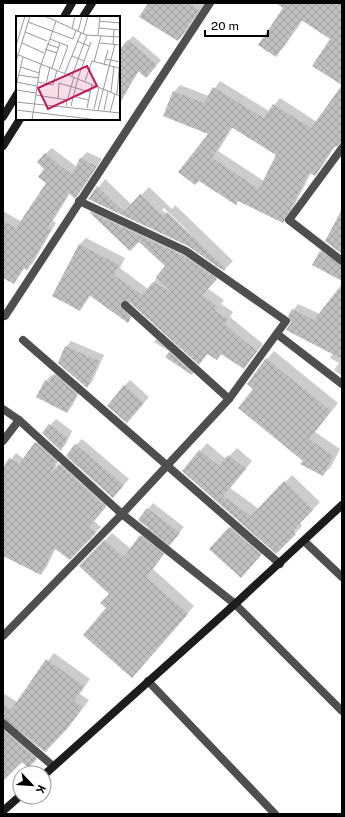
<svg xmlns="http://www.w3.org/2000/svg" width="345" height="817" font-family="'Public Sans',sans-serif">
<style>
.shadow{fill:#0003;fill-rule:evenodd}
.building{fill:url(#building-cross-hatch);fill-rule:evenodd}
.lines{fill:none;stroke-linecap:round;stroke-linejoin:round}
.street{stroke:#4f4f4f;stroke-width:8}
.secondary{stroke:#1c1c1c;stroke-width:8}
.inset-road{fill:none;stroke:#999;stroke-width:1}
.view{fill:#c2185b;fill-opacity:0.15;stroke:#c2185b;stroke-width:2}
.inset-edge{fill:none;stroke:#000;stroke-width:2}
</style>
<defs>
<pattern id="building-cross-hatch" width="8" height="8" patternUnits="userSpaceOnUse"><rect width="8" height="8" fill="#bfbfbf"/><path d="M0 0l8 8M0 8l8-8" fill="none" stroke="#a2a2a2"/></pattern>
</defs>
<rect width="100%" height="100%" fill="#fff"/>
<!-- shadow -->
<g class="shadow">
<path d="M149,3H205L186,32L178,40Z"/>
<path d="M279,3H342V84L331,39L303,20L284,47L276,55L285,7Z"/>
<path d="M133,36L161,60L150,72L139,71L127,89L119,85V52Z"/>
<path d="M220,81L269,111L280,98L317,122L342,88V142L336,145L321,168L315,175L311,173L289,216L282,222L239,200L236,203L200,180L210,134L174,92L180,85L209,96ZM233,127L277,155L264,181L218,151Z"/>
<path d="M52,148L77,167L80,159L87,152L102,159L83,188L75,197L70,193L53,221L56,223L33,263L26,269L25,268L14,283L3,276V211L22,222L47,183L45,154Z"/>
<path d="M105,179L132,205L149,187L172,209L175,205L233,261L224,270L189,245L90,199ZM164,208L194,237L162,210Z"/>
<path d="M96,206L222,272L207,288L224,300L221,304L233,312L230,317L263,344L244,368L222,353L216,359L208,353L199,363L130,302L129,303L137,311L128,321L91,295L80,310V244L86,238L125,258L120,268L148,289L166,266L139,240L130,250L90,211Z"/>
<path d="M326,246L342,258V280L313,265L321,251Z"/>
<path d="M342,290V376L334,370L339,363L330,358L333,353L293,322L289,316L298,304L320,314Z"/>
<path d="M161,334L198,368L192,374L167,357L170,352L154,342Z"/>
<path d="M71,341L104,355L92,382L87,387L66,347Z"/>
<path d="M274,351L338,403L315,432L340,449L331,467L323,475L305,460L255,388L267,359Z"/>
<path d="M60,369L82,388L72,406L67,412L46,381L51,375L53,376Z"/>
<path d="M130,380L149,397L127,422L124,386Z"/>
<path d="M56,419L72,431L66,444L61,449L43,433Z"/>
<path d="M42,437L61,455L55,469L65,459L111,500L94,521L101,527L70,558L56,548L46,568L40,574L3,555V470L16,453L24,459Z"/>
<path d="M82,439L129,479L118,491L76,445Z"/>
<path d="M207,443L226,459L237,448L252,461L230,488L259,509L292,475L320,502L300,523L302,526L276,552L183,471Z"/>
<path d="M153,503L184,527L169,545L170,546L153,569L194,606L139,669L107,608L110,594L80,566L112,533L131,549L149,527L148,509Z"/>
<path d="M235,522L266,549L247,571L210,549Z"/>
<path d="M54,653L90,679L80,694L89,700L74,720L45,750L6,720L43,752L28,767L22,761L3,780V693L17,702Z"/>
</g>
<!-- building -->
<g class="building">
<path d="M148,3H188L199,10L178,41L139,17Z"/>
<path d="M276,3H342V143L336,147L334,146L315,176L309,173L283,223L238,201L236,205L199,181L195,185L178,172L208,134L163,116L173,91L204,103L213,87L264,118L273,104L311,128L342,85L312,66L330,39L301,20L276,57L258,45L283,8ZM231,127L276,155L259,189L212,158Z"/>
<path d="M128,40L157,65L146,78L138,71L119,105V50Z"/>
<path d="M45,153L72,175L80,158L97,166L77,196L74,198L69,193L47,228L51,229L27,270L23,268L14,284L3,278V221L16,228L46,183L38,177L44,169L37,162Z"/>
<path d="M97,186L124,212L140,194L163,216L167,212L226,269L224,271L188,246L88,199Z"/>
<path d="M342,209V254L325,241Z"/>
<path d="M88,211L183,256L217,279L202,295L218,307L215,311L228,319L224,324L257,351L244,369L221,354L217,360L207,354L199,365L127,300L121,301L120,306L131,318L128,323L89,295L80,311L52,296L79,244L119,265L114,275L142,295L153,282L172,292L156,277L165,266L139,242L130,251Z"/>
<path d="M320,251L342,266V281L312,265Z"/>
<path d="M342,284V359L286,330L291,322L288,316L292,309L314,320Z"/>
<path d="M65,346L99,361L87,388L58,363Z"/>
<path d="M169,352L193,374L192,375L165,357Z"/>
<path d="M266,358L331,411L309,439L333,456L323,476L300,464L303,461L238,408L253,389L247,384Z"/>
<path d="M53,374L77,394L67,413L36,397L45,380L50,383Z"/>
<path d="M124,385L144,403L127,423L107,406Z"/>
<path d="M49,424L67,437L61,451L42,433Z"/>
<path d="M35,442L56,461L51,474L59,464L106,507L89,527L96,533L70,560L54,548L41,575L3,556V468L9,458L19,464Z"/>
<path d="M75,444L124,485L113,498L66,456Z"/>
<path d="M199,450L219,466L228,455L246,469L223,496L251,516L284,481L313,510L293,531L296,534L276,554L182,471Z"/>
<path d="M147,508L180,533L170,545L138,520Z"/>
<path d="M229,527L261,555L241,578L209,549Z"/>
<path d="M140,535L164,554L146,577L188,614L132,678L83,635L106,608L100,603L109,594L79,566L104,540L124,557Z"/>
<path d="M46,659L84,686L74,701L83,707L67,729L45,752L3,718V704L11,710Z"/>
<path d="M3,730L37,759L28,768L22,762L3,781Z"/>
</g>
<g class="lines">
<!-- street -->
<g class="street">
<path d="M342,148L289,220L342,261"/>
<path d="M125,305L229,399"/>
<path d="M3,314L5,316L210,3"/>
<path d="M277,334L342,384"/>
<path d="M23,340L280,564"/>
<path d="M3,409L19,420L122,514L235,604L342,711"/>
<path d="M3,441L19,420"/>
<path d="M304,541L342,577"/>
<path d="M3,636L122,514L229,399L286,321L186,251L79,201"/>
<path d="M148,681L275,814"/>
<path d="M3,723L53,766"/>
</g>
<!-- secondary -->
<g class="secondary">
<path d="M64,17L72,3"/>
<path d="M83,17L92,3"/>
<path d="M3,117L17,94"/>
<path d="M3,146L20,119"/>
<path d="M44,775L235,604L342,505"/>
<path d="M3,811L20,796"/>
</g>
</g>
<!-- overview -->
<g transform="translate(16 16)">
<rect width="104" height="104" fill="#fff"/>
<path class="inset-road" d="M40,5L70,19L104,21M83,5L104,7M12,6L57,23L60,14M83,12L104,14M56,13L59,0M9,16L31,25M62,16L66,0M67,18L72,0M82,19L84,0M34,23L52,30L43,54M61,25L73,30M6,27L28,37M84,27L104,29M31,28L43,32M97,28L98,14M0,30L9,0M29,33L41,37M0,38L104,80M56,40L68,45M90,43L104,46M0,46L14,0M78,46L85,20M88,49L92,34M5,51L23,57M36,52L44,27M49,57L65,17M3,59L22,62M56,60L71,19M69,65L76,45L103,52M0,66L21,70M1,66L7,41M22,66L37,69L41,54M30,68L34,51M0,74L20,77M95,76L98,51M101,78L104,43M20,79L51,84L50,90M57,80L72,84M52,82L58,61M42,83L43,67L74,76M0,86L104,97M55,90L62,62L75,26M71,92L76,68M78,93L83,71M0,94L82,104M82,94L99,28M88,94L92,75M94,96L99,78M16,104L24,52L40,5L28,0"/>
<path class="view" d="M71,50L81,70L32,93L22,72Z"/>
<rect width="104" height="104" class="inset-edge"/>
</g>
<!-- border -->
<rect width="345" height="817" fill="none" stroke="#000000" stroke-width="8"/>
<!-- north arrow -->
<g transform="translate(32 785) rotate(115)"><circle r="19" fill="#ffffff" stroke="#999999"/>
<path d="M0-3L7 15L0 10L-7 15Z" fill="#000000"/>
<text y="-6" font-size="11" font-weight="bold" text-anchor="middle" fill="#000000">K</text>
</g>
<!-- scale -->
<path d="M205 30v6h63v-6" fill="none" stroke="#000000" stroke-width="2"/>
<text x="211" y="30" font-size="12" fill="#000000" stroke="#ffffff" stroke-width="3" paint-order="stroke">20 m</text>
</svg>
